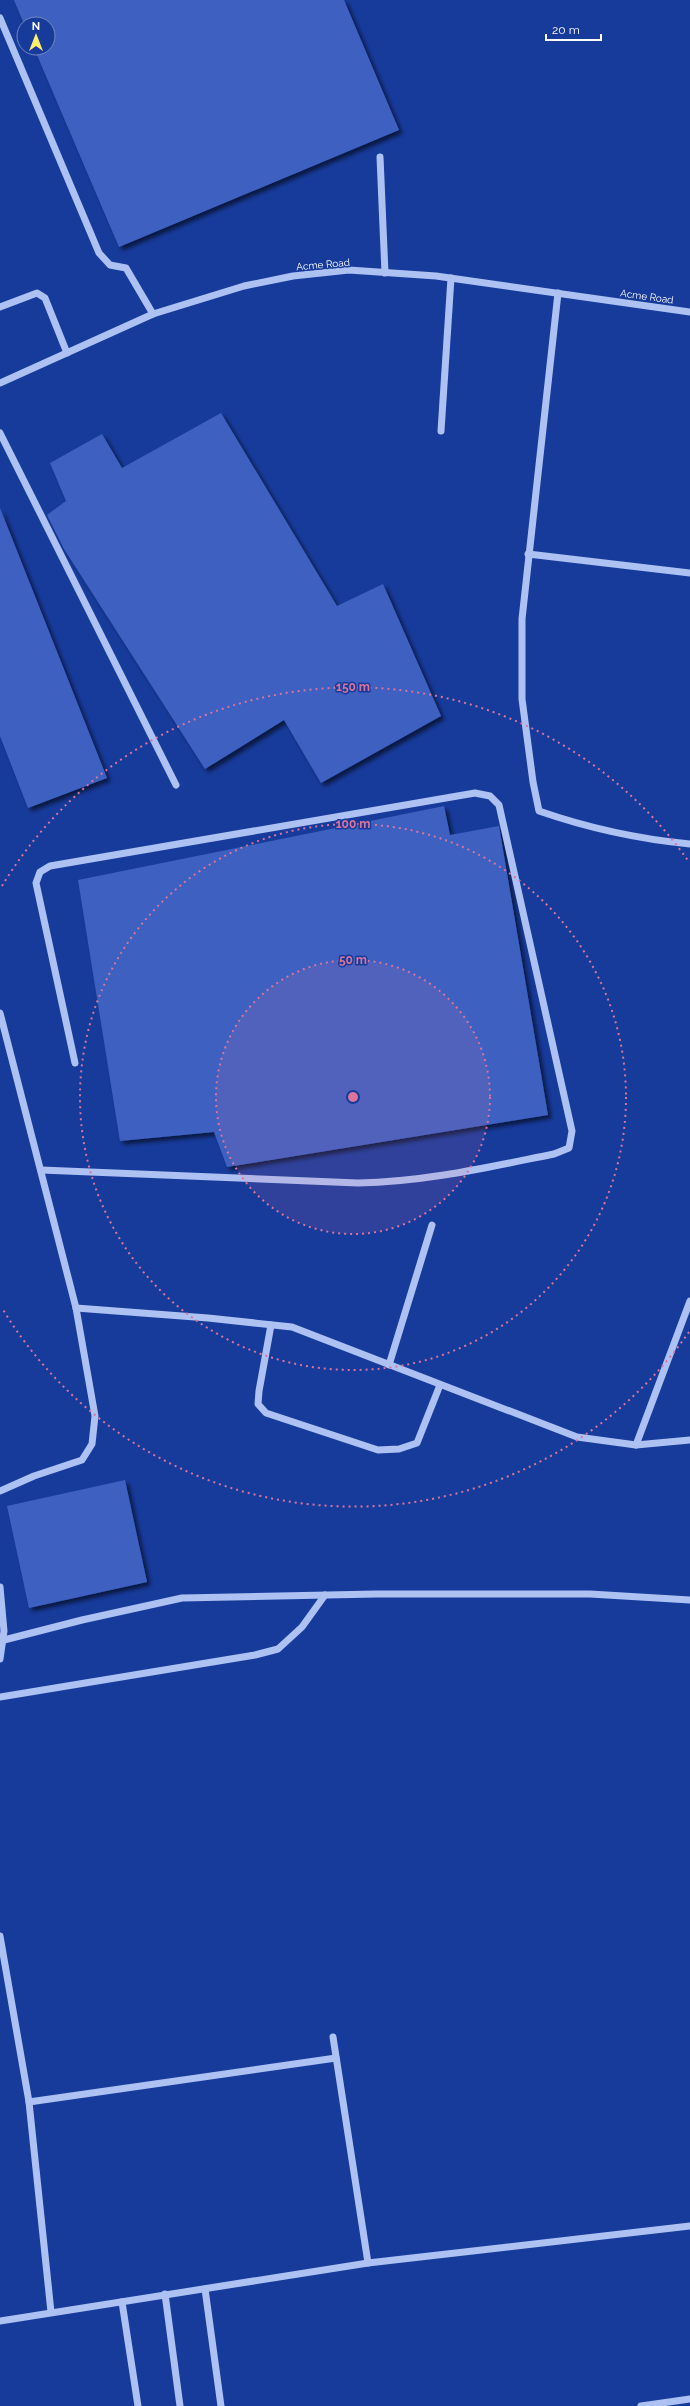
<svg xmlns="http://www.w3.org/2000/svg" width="690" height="2406" font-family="Raleway,sans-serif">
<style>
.building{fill:#3c61c1;filter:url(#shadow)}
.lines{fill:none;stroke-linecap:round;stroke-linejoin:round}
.minor{stroke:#adc1f2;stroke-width:7}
.ring{fill:none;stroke:#da749d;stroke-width:2;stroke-dasharray:2 4}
.labels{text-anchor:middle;stroke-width:3;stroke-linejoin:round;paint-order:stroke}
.street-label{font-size:10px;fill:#fff;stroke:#173b9b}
.centre{fill:#da749d;stroke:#173b9b;stroke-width:2}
.ring-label{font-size:12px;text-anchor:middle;font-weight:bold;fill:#da749d;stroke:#173b9b;stroke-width:3;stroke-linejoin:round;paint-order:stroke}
</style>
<defs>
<filter id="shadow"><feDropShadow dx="3.5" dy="3.5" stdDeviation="2" flood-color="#0009"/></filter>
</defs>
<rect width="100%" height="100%" fill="#173b9b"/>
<!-- building -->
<g class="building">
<path d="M14,0H344L399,130L119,247L34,48H48V24H24Z"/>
<path d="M221,413L337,606L383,584L441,716L321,783L284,720L205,769L64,549L47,515L66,501L50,463L102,434L122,468Z"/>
<path d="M0,508L107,778L28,808L0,736Z"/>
<path d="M444,806L450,835L499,826L548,1115L227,1167L214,1132L120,1141L78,880Z"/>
<path d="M125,1480L147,1582L29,1608L7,1506Z"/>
</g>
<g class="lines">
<!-- minor -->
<g class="minor">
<path d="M0,18L99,253L110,265L126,268L153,314"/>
<path d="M380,157L385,273"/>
<path d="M558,293L522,619V699L533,782L539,811C588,828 638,839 690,844"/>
<path d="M0,307L37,293L45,298L67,353"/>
<path d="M0,383L153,314L244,286L293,276L349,270L436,276L690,312"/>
<path d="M441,431L451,278"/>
<path d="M0,433L176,785"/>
<path d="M528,554L690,573"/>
<path d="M0,1013L76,1308L95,1416L92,1444L82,1460L34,1476L0,1491"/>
<path d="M41,1170L358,1183C425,1182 489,1167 554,1154L569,1148L572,1131L499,805L490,796L475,793L50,866L40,872L36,883L75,1063"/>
<path d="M76,1308L208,1318L292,1327L577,1437L636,1445L690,1440"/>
<path d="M271,1325L259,1391L258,1404L266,1413L378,1450L399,1449L417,1443L440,1385"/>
<path d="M389,1365L432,1225"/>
<path d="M636,1445L690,1301"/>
<path d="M0,1587L4,1631L0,1659"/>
<path d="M4,1640L82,1620L182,1598L376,1594H590L690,1600"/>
<path d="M0,1697L255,1655L278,1649L302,1627L325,1595"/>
<path d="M0,1936L29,2102L51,2312"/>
<path d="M333,2037L368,2263"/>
<path d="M29,2102L336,2058"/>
<path d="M205,2289L221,2406"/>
<path d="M165,2294L180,2406"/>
<path d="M122,2302L138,2406"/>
<path d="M0,2321L368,2263L690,2226"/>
<path d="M641,2406L690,2399"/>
</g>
</g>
<!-- distance rings -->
<circle cx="353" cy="1097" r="137" fill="#da749d" fill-opacity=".12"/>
<g class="ring">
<circle cx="353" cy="1097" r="137"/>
<circle cx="353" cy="1097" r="273"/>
<path d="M689 1332A410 410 0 0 1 2 1308M2 886A410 410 0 0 1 689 862"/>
</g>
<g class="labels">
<!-- street labels -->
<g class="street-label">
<text transform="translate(323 264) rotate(-5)" y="4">Acme Road</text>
<text transform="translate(647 296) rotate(8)" y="4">Acme Road</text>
</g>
</g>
<circle cx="353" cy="1097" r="6" class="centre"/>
<g class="ring-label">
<text x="353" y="691">150 m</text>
<text x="353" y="828">100 m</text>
<text x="353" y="964">50 m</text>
</g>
<!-- north arrow -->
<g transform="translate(36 36)"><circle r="19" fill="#173b9b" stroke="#7489c3"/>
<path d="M0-3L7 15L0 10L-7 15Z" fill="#ffed6e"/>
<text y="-6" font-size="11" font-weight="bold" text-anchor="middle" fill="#ffffff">N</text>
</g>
<!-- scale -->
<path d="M546 34v6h55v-6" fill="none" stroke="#ffffff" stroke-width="2"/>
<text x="552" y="34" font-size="12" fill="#ffffff" stroke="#173b9b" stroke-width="3" paint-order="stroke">20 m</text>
</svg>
